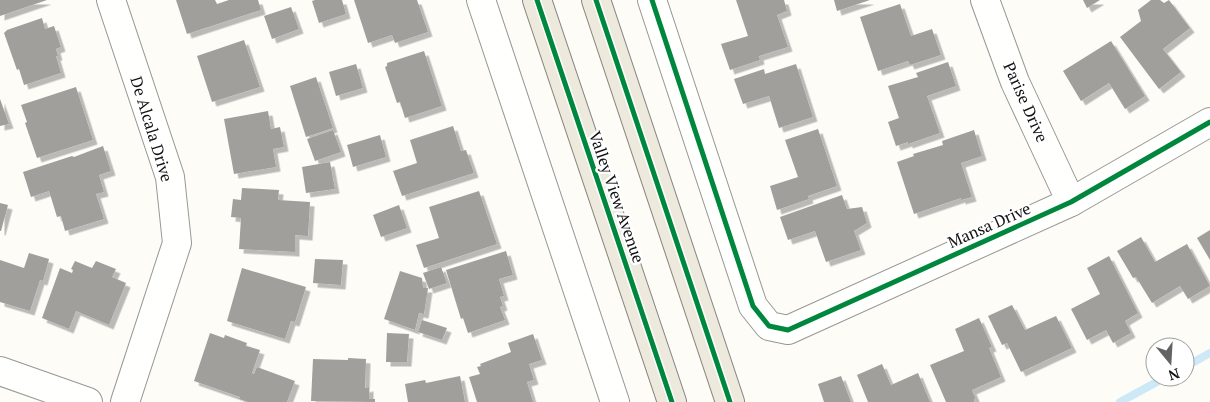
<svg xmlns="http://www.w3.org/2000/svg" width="1210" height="402" font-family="'PT Serif',serif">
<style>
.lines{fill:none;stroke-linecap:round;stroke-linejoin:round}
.stream{stroke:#cde8f7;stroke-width:8}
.building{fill:#a19f9c;filter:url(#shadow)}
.minor-casing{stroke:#979795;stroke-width:30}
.major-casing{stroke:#858482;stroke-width:30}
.minor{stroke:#fffffe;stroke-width:28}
.major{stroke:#ede9dc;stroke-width:28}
.cycleway-casing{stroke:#fff;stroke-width:8}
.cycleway{stroke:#00873e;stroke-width:5}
.labels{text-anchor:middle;stroke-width:5;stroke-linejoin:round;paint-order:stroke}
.street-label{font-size:16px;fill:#111;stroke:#fff}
</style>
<defs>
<filter id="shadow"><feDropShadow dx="4.5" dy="4.5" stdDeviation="0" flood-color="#0004"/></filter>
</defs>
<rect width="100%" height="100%" fill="#fdfcf7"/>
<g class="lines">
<!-- stream -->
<g class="stream">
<path d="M1185,367L1210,353"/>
<path d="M1120,402L1166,377"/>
</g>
</g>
<!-- building -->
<g class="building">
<path d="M0,0H47L0,16Z"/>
<path d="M176,0H215L217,4L229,0H258L261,10L187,34Z"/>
<path d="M315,0H342L346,14L319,23L312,1Z"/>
<path d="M354,0H417L428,32L395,43L392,35L368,43Z"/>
<path d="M736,0H784L787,11L777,15L788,47L759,56L760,60L730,70L721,44L748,36Z"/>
<path d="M834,0H870L837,11Z"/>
<path d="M1083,0H1100L1087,8Z"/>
<path d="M1151,0H1160L1164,3L1169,0L1190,28L1163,49L1181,72L1159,89L1120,37L1141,21L1138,10Z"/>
<path d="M900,4L911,36L932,29L941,55L910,65L908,61L878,71L860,17Z"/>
<path d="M291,7L299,29L272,39L264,16Z"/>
<path d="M42,18L45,29L54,26L61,47L56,49L58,56H56L61,73L24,85L19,69L17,70L4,33L7,30Z"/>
<path d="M244,40L260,87L212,102L197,56Z"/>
<path d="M1111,41L1145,96L1125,109L1109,83L1081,101L1063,71Z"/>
<path d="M424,51L442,106L405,118L400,102L397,103L385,67L387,66V63Z"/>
<path d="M948,62L956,86L927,96L940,133L908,144V142L896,146L888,122L899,118L888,86L918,77L916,73Z"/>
<path d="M356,64L363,88L336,96L329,72Z"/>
<path d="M796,64L813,117L779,128L769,96L743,104L734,79L764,69L765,74Z"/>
<path d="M316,77L333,128L306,137L290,86Z"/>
<path d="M76,87L93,140L37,158L25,123L27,122L21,105Z"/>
<path d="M0,99L9,124L0,126Z"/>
<path d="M268,111L271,129L280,127L284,147L273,149L276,167L234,174L224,119Z"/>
<path d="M453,126L461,151L466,150L474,173L402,196L393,171L417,163L410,140Z"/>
<path d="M818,129L837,186L808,196L809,199L777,210L770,186L798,177L785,140Z"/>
<path d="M333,130L341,152L315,161L307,139Z"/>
<path d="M974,130L982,156L961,163L972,197L961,200V198L914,214L897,162L914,156L913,154L943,145L942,141Z"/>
<path d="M380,135L386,157L353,167L347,145Z"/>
<path d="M103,146L111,171L99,175L104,192L96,194L104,219L65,231L61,216L57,217L49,191L31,197L23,172L72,156L74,157Z"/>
<path d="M330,162L335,189L306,193L302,167Z"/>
<path d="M242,188L279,190L278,200L310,202L308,236L295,235V252L239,249L241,218L231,217L233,199L241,200Z"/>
<path d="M479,191L497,244L424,268L416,245L439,238L429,207Z"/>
<path d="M842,195L847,209L862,207L867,223L854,231L861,250L826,262L815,231L788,240L780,217Z"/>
<path d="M0,203L8,205L1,231H0Z"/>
<path d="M399,205L407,228L381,237L373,215Z"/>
<path d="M1210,230V260L1197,238Z"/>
<path d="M1141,237L1155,262L1187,244L1210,286L1188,299L1180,286L1152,303L1136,277L1133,278L1117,251Z"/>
<path d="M506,251L513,275L499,279L504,296L500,297L503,306L500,307L505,320L468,333L463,318L461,319L446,270Z"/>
<path d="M29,253L49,259L43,281L40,280L30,311L0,302V260L24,268Z"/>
<path d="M1109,256L1138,313L1125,321L1131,333L1113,343L1106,330L1087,340L1071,309L1100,294L1087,268Z"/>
<path d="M315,259L343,260L341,285L313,283Z"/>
<path d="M75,261L92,268L96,261L116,269L112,277L126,283L109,325L76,311L69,329L42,318L60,268L72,273L73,270L71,269Z"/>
<path d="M441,267L447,283L429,289L423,273Z"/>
<path d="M242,268L306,287L295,322L291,321L285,339L227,321Z"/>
<path d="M400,271L422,278L423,288H428L424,314L419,313L415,330L384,319Z"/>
<path d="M1012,305L1025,330L1056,316L1072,348L1021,372L1007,343L1002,345L988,316Z"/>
<path d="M979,318L992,347L989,348L1001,377L972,390L975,397L974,402H946L930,365L964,351L955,329Z"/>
<path d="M422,320L447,328L442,340L418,332Z"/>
<path d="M210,333L224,338L225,335L247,343L246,346L260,350L252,373L254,374L257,367L295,381L287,402H248L239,399L240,397L194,381Z"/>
<path d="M387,333L409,334L407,362H386Z"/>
<path d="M533,334L542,360L529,364L534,380L527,382L533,402H477L469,377L480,374L477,367L481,366L480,364L511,352L508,343Z"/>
<path d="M348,358L366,359L365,388L369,387V399H375V402L311,401L313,359L348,360Z"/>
<path d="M882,364L891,385L918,373L930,402H868L857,375Z"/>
<path d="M460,376L465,402H408L405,384L425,380L426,383Z"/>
<path d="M841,376L851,402H824L818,384Z"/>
</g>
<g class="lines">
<defs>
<g id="minor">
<path d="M111,0L170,177L177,243L125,402"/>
<path d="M481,0L615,402"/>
<path d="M652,0L753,306L769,326L788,330L1071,202L1210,122"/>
<path d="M985,0L1015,82L1071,202"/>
<path d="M0,371L88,402"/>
</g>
<g id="major">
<path d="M537,0L672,402"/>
<path d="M596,0L730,402"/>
</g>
</defs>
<!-- minor casing -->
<use href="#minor" class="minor-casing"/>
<!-- major casing -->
<use href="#major" class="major-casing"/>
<!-- minor -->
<use href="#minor" class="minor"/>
<!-- major -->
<use href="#major" class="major"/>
<defs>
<g id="cycleway">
<path d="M537,0L672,402"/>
<path d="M596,0L730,402"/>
<path d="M652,0L753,306L769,326L788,330L1071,202L1210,122"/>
</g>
</defs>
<!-- cycleway casing -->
<use href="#cycleway" class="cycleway-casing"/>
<!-- cycleway -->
<use href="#cycleway" class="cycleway"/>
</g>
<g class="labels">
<!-- street labels -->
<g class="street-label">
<text transform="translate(1026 102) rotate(66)" y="6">Parise Drive</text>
<text transform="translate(152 129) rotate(73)" y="6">De Alcala Drive</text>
<text transform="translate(617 197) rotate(71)" y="6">Valley View Avenue</text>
<text transform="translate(989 225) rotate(-24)" y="6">Mansa Drive</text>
</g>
</g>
<!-- north arrow -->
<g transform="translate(1170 362) rotate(162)"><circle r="24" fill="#ffffff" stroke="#a0a0a0"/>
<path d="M0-4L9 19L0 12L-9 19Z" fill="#646362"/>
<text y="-8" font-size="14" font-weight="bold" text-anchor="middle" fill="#111111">N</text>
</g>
</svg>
